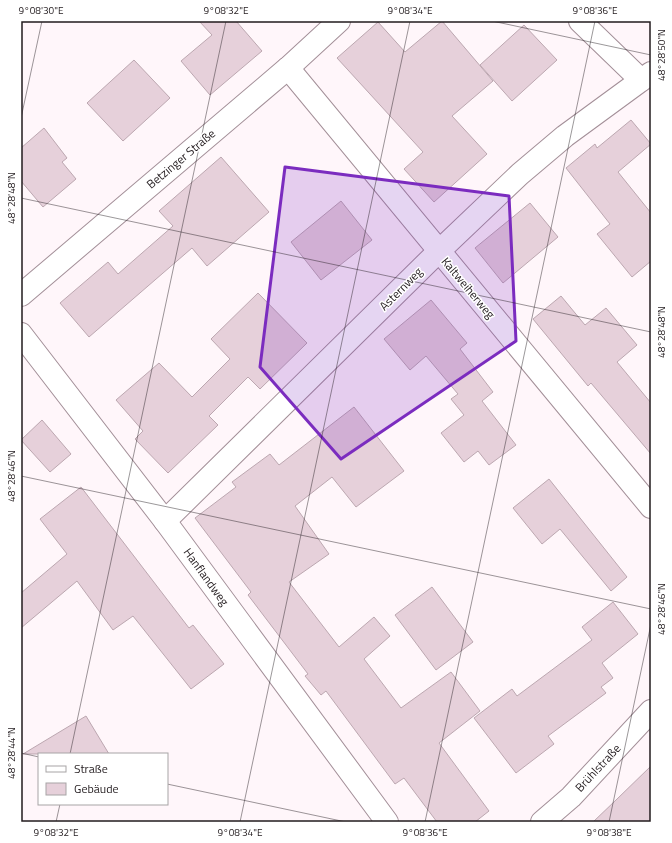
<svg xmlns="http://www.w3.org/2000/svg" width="672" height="843" font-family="'Titillium Web',sans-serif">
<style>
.building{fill:#e6d0da;stroke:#bca7b0}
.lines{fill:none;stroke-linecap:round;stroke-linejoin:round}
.minor-casing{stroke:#a38f98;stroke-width:24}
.minor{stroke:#fff;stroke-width:22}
.marked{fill:#7b2cbf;fill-opacity:0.2;stroke:#7b2cbf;stroke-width:3;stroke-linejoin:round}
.ticks{fill:none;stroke:#221b1e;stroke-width:1;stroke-opacity:0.45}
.labels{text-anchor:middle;stroke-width:3;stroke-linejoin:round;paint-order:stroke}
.street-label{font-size:12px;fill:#221b1e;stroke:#fff}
.neatline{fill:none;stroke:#221b1e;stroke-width:1.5}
.ticks-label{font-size:10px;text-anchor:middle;fill:#221b1e}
</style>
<rect width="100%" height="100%" fill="#fff6fa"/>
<!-- building -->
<g class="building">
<path d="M199,21H236L262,51L210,95L181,61L212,35Z"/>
<path d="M442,21L493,81L452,116L487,154L434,202L404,169L423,152L337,58L378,22L405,52Z"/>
<path d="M524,25L557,60L512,101L480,65Z"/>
<path d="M134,60L170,98L123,141L87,103Z"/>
<path d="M631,120L651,144L618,172L651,213V261L632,277L597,234L610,224L566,168L595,144L597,148Z"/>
<path d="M44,128L67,158L62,162L76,179L43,207L21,181V148Z"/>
<path d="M221,157L269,212L207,266L192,248L89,337L60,303L108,262L118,274L173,226L159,211Z"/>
<path d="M341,201L372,240L321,280L291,242Z"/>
<path d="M530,203L558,237L503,283L475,248Z"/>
<path d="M258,293L307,343L260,389L248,377L209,416L218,425L168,473L135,439L143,431L116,400L159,363L192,397L230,359L211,339Z"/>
<path d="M561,296L585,325L606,308L637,345L617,362L651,403V454L591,383L588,386L533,319Z"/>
<path d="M431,300L467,343L460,349L493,392L482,401L516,445L489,465L478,451L464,462L441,433L464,415L451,399L458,394L426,356L410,370L384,339Z"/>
<path d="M354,407L404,471L356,507L332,477L295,506L329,554L289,582L339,647L374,617L390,636L364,659L401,708L451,672L480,711L439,743L489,811L475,822H437L404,778L395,784L326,691L321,695L305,676L308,674L248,595L251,592L195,518L236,487L232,482L270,454L279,465Z"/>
<path d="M42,420L71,454L50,472L21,440Z"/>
<path d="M549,479L627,577L611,591L560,529L542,544L513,508Z"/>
<path d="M81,487L189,628L193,625L224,664L191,689L133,616L113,630L77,581L21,628V593L67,554L40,519Z"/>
<path d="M432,587L473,642L436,670L395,615Z"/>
<path d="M613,602L638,634L602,663L613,678L601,687L606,693L548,736L554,744L516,773L474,718L512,689L517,696L592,640L582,627Z"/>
<path d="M86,716L109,754H23Z"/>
<path d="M651,766V822H593L616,800Z"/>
</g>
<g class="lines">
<defs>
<g id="minor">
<path d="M580,21L641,80"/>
<path d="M288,68L651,507"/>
<path d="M21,295L288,68L339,21"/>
<path d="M21,334L165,521L387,822"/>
<path d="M165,521L438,252L520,174L565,136L651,73"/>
<path d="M542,822L571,797L651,711"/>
</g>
</defs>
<!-- minor casing -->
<use href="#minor" class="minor-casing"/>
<!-- minor -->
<use href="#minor" class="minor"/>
</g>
<!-- marked area -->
<path class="marked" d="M285,167L509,196L516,341L341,459L260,367Z"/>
<!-- ticks -->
<path class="ticks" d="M492,21L651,55M21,118L42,21M21,198L651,332M21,476L651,609M21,753L39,757M70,754L226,21M167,784L346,822M56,822L60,804M240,822L410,21M425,822L595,21M609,822L651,624"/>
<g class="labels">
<!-- street labels -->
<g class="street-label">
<text transform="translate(181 159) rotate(-40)" y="4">Betzinger Straße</text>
<text transform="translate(468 288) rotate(50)" y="4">Kaltweiherweg</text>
<text transform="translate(401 289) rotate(-45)" y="4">Asternweg</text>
<text transform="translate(206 577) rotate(54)" y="4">Hanflandweg</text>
<text transform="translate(598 768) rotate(-47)" y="4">Brühlstraße</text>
</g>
</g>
<!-- border -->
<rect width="672" height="843" fill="none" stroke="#ffffff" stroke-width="44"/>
<!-- legend -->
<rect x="38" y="753" width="130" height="52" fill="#ffffff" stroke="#a7a4a5"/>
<rect x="46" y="766" width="20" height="6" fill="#ffffff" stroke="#a7a4a5"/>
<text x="74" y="773" font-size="12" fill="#221b1e">Straße</text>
<rect x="46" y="783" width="20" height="12" fill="#e6d0da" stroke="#a7a4a5"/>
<text x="74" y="793" font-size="12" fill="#221b1e">Gebäude</text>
<rect x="22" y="22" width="628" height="799" class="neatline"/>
<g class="ticks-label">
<text x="41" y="14">9°08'30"E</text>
<text x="226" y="14">9°08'32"E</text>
<text x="410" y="14">9°08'34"E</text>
<text x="595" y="14">9°08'36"E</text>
<text transform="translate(661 55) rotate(-90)" y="4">48°28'50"N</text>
<text transform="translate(11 198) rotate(-90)" y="4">48°28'48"N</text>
<text transform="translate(661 332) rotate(-90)" y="4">48°28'48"N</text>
<text transform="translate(11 476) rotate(-90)" y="4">48°28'46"N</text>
<text transform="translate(661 609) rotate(-90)" y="4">48°28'46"N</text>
<text transform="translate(11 753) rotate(-90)" y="4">48°28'44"N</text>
<text x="56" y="836">9°08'32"E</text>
<text x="240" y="836">9°08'34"E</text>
<text x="425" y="836">9°08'36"E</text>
<text x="609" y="836">9°08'38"E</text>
</g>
</svg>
